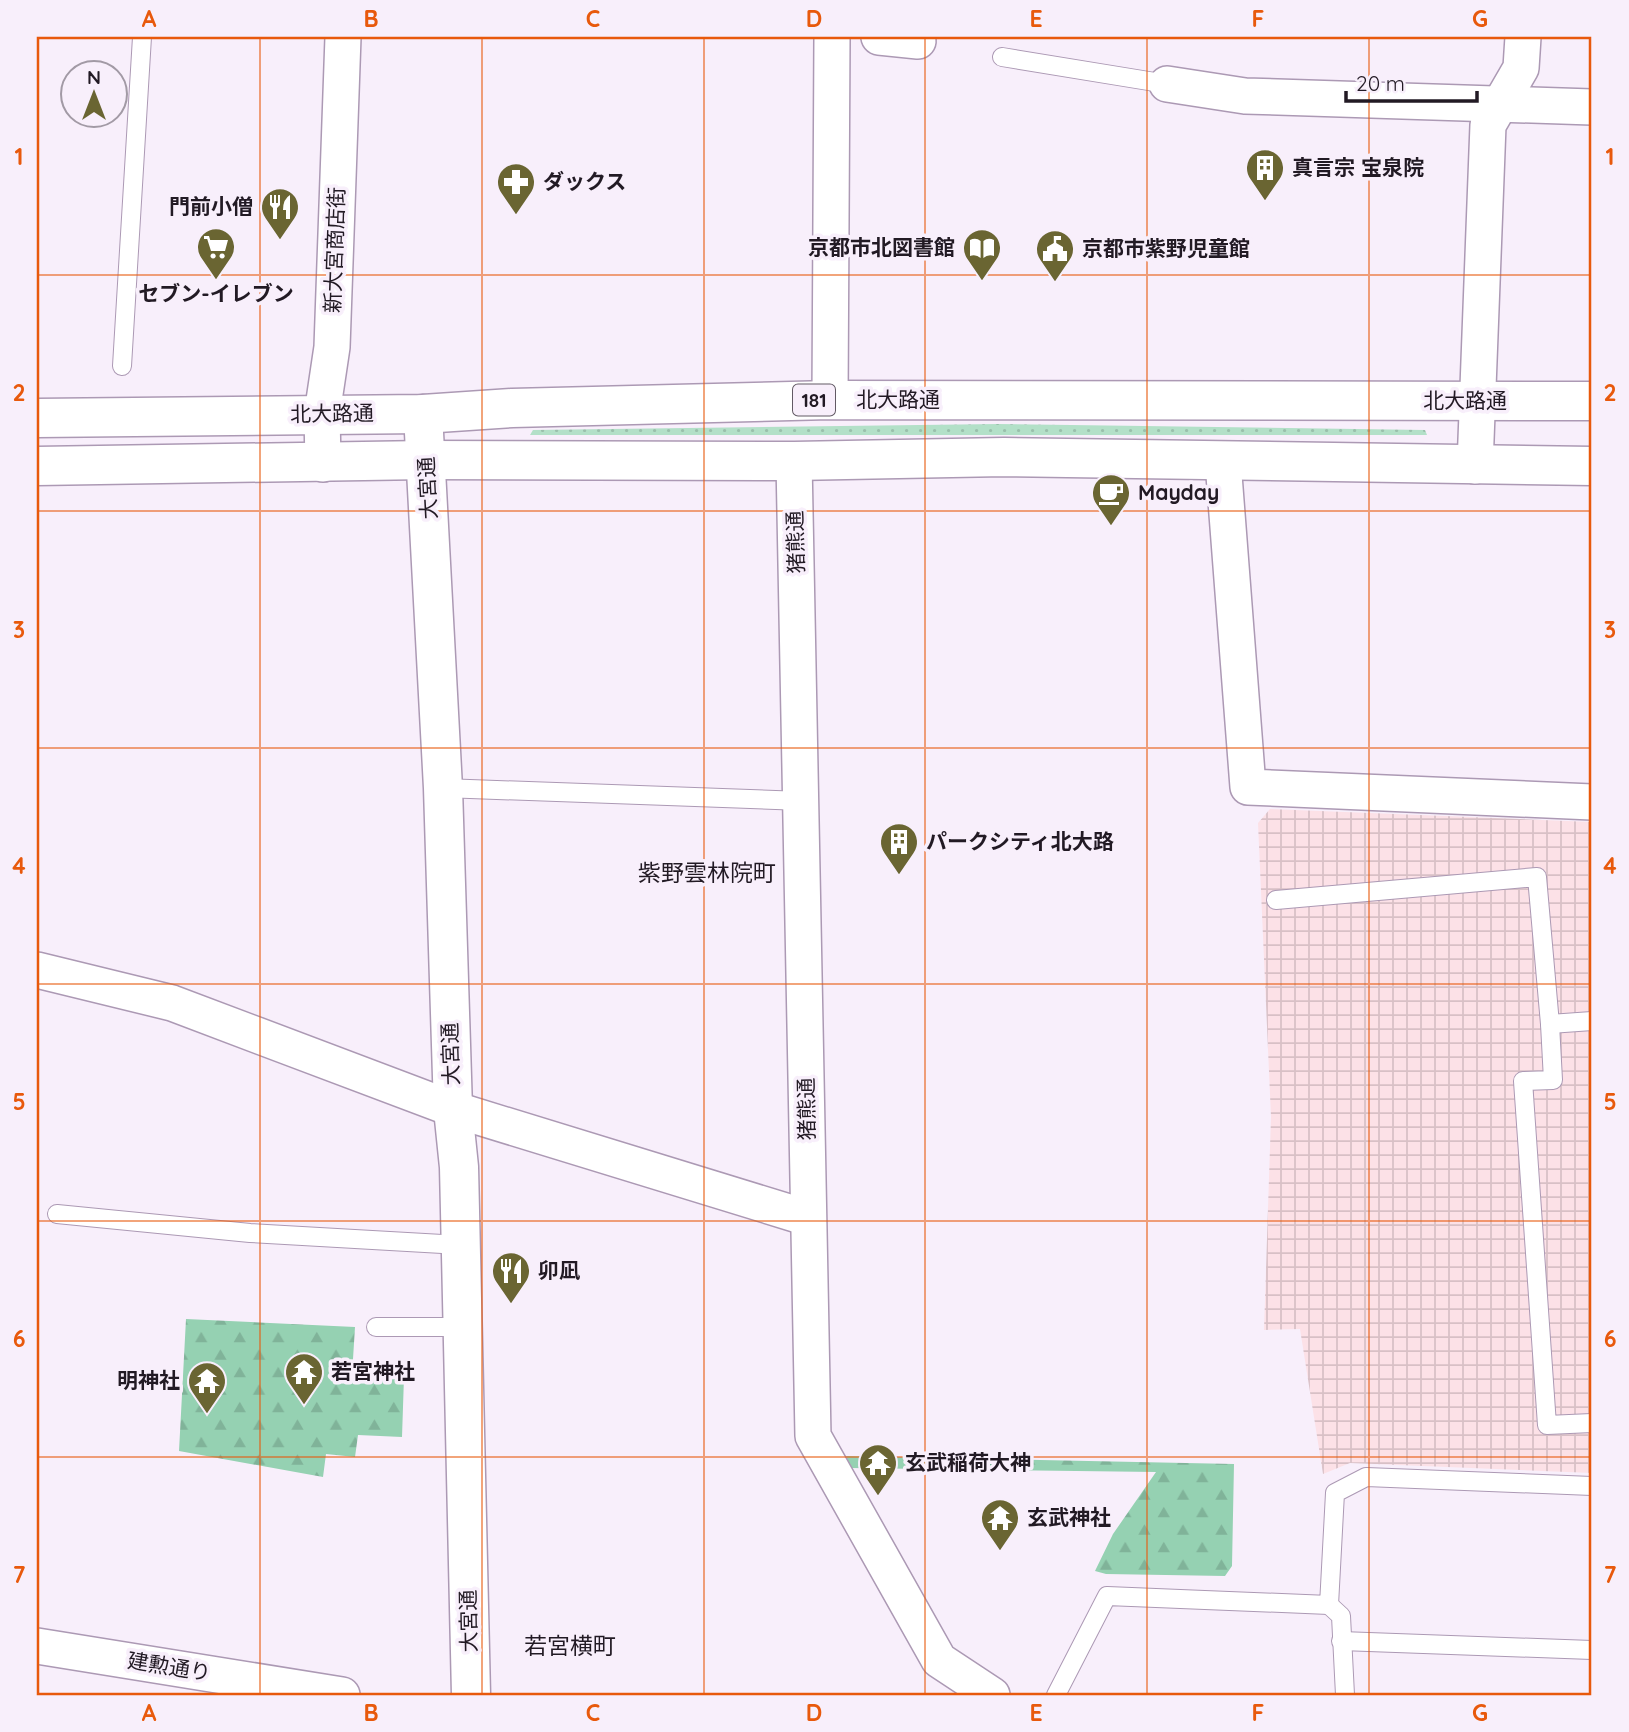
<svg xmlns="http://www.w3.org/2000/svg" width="1629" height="1732" font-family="Quicksand,'Noto Sans JP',sans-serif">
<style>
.industrial{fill:url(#industrial-grid)}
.green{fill:url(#green-dots)}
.forest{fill:url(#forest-firs)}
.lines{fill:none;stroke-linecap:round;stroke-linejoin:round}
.lane-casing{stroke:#ac99b4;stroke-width:20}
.street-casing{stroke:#ac99b4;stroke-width:38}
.secondary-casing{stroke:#ac99b4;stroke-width:41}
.primary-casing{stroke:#ac99b4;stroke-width:41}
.lane{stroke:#fff;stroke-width:18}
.street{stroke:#fff;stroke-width:35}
.secondary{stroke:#fff;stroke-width:38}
.primary{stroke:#fff;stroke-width:38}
.grid{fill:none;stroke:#e8590c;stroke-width:2;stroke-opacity:0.55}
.labels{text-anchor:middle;stroke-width:7;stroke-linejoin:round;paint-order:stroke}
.shield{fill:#f8effb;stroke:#625a64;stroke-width:2}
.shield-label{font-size:19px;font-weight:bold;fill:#221a24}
.poi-label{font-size:21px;font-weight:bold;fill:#221a24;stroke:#f8effb;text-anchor:start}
.street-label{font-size:21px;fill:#221a24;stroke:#f8effb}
.neighbourhood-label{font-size:23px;fill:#221a24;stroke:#f8effb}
.neatline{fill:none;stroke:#e8590c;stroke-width:2.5}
.grid-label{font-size:23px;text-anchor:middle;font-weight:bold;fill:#e8590c}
</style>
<defs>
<pattern id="industrial-grid" width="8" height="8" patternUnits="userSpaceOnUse" patternTransform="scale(1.75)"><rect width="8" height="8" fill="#fce1e7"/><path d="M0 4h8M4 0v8" fill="none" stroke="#d8c0c6"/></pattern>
<pattern id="green-dots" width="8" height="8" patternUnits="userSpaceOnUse" patternTransform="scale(1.75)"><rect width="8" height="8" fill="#b3e0c8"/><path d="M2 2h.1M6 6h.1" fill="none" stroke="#9ac0ac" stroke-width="1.8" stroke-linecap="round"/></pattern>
<pattern id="forest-firs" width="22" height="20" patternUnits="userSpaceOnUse" patternTransform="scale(1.75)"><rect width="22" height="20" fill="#95d1b2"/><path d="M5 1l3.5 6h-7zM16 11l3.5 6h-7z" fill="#80b399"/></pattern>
</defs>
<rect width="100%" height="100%" fill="#f8effb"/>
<!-- industrial -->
<path class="industrial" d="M1270,809L1592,822V1473L1350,1463L1323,1474L1300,1329L1264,1330L1271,1117L1258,823Z"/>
<!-- green -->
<path class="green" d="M998,424L1425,430L1427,435H530L533,430Z"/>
<!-- forest -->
<g class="forest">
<path d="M186,1319L355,1327L352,1375L404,1377L402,1437L358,1435L355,1457L326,1454L323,1477L179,1451Z"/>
<path d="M846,1456L1234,1464L1232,1566L1225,1576L1106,1574L1095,1571L1113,1534L1156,1472L850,1468Z"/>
</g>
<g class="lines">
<defs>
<g id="lane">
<path d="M1002,57L1167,84"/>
<path d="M122,366L142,37"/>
<path d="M443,788L803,801"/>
<path d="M1276,900L1537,877L1550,1024L1592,1021"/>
<path d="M1550,1024L1553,1080L1523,1081L1547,1425L1592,1423"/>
<path d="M57,1214L250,1233L460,1245"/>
<path d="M376,1327H462"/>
<path d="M1329,1605L1341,1616L1345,1695"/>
<path d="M1341,1641L1592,1650"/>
<path d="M1056,1695L1107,1596L1329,1605L1335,1493L1366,1477L1592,1486"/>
</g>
<g id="street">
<path d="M879,37L918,41"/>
<path d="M1167,84L1245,96L1592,107"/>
<path d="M830,400L832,37"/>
<path d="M794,461L813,1436L939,1660L992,1695"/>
<path d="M1223,462L1248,787L1592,802"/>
<path d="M323,464L322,414L332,347L343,37"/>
<path d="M1475,466L1488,125L1521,68L1523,37"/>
<path d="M37,970L172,1003L453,1109L808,1218"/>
<path d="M37,1646L342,1695"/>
</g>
<path id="secondary" d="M423,414L443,788L453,1109L459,1167L471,1695"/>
<g id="primary">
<path d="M37,418L423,414L512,408L830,400L1592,401"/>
<path d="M37,466L426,460L794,461L1004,457L1592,466"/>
</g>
</defs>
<!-- lane casing -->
<use href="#lane" class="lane-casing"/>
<!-- street casing -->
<use href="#street" class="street-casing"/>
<!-- secondary casing -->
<use href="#secondary" class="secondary-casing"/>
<!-- primary casing -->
<use href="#primary" class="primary-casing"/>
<!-- lane -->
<use href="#lane" class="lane"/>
<!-- street -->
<use href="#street" class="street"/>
<!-- secondary -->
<use href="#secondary" class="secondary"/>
<!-- primary -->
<use href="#primary" class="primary"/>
</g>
<!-- grid -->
<path class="grid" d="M260,37V1695M482,37V1695M704,37V1695M925,37V1695M1147,37V1695M1369,37V1695M37,275H1592M37,511H1592M37,748H1592M37,984H1592M37,1221H1592M37,1457H1592"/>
<!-- icons -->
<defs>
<symbol id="building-pin" viewBox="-11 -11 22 30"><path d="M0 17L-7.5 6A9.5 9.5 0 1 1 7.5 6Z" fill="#6a6532" stroke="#f8effb"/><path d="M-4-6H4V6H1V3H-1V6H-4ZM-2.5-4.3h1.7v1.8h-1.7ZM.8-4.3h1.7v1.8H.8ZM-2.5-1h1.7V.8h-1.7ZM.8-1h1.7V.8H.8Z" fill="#fff"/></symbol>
<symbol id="pharmacy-pin" viewBox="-11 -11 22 30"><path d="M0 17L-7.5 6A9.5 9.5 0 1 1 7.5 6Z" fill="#6a6532" stroke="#f8effb"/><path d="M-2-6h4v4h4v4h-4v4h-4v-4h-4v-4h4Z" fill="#fff"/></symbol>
<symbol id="restaurant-pin" viewBox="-11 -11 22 30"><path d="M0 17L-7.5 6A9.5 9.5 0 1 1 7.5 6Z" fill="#6a6532" stroke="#f8effb"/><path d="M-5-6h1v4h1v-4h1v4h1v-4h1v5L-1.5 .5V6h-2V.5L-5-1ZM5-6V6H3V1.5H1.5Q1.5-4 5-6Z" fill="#fff"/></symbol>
<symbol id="supermarket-pin" viewBox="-11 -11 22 30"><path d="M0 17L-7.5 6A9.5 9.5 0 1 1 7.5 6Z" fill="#6a6532" stroke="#f8effb"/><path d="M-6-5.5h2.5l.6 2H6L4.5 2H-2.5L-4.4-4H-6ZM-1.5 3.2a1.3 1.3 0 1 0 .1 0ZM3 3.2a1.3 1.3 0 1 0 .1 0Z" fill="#fff"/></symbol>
<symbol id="library-pin" viewBox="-11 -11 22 30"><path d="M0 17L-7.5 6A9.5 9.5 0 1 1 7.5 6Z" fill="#6a6532" stroke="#f8effb"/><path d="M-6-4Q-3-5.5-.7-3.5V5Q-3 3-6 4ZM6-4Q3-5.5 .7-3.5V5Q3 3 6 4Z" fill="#fff"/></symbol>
<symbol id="civic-pin" viewBox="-11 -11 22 30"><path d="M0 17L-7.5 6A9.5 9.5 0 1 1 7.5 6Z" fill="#6a6532" stroke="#f8effb"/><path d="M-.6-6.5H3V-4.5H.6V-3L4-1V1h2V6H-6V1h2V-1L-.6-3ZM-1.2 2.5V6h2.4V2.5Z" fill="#fff"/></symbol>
<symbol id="cafe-pin" viewBox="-11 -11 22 30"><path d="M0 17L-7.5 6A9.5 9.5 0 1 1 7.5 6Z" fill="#6a6532" stroke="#f8effb"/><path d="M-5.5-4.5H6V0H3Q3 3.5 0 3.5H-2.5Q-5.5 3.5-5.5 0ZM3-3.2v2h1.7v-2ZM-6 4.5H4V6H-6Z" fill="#fff"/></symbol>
<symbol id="temple-pin" viewBox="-11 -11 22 30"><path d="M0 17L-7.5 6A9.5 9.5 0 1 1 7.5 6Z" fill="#6a6532" stroke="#f8effb"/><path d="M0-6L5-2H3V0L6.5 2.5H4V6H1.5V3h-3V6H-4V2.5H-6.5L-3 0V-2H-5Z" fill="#fff"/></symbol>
</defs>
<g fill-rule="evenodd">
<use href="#building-pin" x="1243" y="146" width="44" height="60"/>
<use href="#pharmacy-pin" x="494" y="160" width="44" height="60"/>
<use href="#restaurant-pin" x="258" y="185" width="44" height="60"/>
<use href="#supermarket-pin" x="194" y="225" width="44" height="60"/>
<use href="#library-pin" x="960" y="226" width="44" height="60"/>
<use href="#civic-pin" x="1033" y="227" width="44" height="60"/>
<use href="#cafe-pin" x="1089" y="471" width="44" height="60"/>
<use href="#building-pin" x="877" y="820" width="44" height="60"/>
<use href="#restaurant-pin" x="489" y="1249" width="44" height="60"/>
<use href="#temple-pin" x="282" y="1350" width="44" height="60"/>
<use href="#temple-pin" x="185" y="1359" width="44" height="60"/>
<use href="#temple-pin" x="856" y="1441" width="44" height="60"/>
<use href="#temple-pin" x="978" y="1496" width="44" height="60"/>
</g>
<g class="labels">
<!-- shield labels -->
<rect class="shield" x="793" y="384.5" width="42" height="31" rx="5"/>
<g class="shield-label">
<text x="814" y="407">181</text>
</g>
<!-- poi labels -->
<g class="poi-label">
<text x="1292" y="175">真言宗 宝泉院</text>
<text x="543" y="189">ダックス</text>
<text x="253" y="214" text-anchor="end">門前小僧</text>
<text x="955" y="255" text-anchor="end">京都市北図書館</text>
<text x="1082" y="256">京都市紫野児童館</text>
<text x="216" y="301" text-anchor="middle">セブン-イレブン</text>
<text x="1138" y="500">Mayday</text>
<text x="926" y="849">パークシティ北大路</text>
<text x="538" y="1278">卯凪</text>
<text x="331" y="1379">若宮神社</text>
<text x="180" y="1388" text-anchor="end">明神社</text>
<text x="905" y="1470">玄武稲荷大神</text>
<text x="1027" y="1525">玄武神社</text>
</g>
<!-- street labels -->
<g class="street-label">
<text transform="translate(335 250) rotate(-88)" y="7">新大宮商店街</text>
<text x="898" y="407">北大路通</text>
<text x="1465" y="408">北大路通</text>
<text transform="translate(332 414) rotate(-1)" y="7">北大路通</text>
<text transform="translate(428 488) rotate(-93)" y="7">大宮通</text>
<text transform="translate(796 542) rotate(-92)" y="7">猪熊通</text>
<text transform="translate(451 1054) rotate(-92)" y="7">大宮通</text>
<text transform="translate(807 1109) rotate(-91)" y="7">猪熊通</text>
<text transform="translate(469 1621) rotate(-91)" y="7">大宮通</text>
<text transform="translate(169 1667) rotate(9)" y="7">建勲通り</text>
</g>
<!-- neighbourhood labels -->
<g class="neighbourhood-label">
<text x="707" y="881">紫野雲林院町</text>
<text x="570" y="1654">若宮横町</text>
</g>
</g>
<!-- border -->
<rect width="1629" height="1732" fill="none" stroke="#f8effb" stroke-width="77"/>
<!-- north arrow -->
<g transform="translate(94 94)"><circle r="33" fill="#f8effb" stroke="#a29aa5" stroke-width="2"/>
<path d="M0-5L12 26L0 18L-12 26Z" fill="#6a6532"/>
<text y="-10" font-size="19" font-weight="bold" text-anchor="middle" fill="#221a24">N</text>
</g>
<!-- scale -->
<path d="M1346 91v10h131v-10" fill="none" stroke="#221a24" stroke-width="3.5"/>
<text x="1356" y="91" font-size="21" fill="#221a24" stroke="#f8effb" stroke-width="5" paint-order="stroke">20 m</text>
<rect x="38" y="38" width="1552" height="1656" class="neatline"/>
<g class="grid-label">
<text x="149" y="27">A</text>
<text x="371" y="27">B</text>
<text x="593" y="27">C</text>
<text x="814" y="27">D</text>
<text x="1036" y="27">E</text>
<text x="1258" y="27">F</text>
<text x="1480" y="27">G</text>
<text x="19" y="165">1</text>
<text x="1610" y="165">1</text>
<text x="19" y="401">2</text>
<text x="1610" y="401">2</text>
<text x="19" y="638">3</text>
<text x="1610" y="638">3</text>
<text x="19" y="874">4</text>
<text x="1610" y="874">4</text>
<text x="19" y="1110">5</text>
<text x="1610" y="1110">5</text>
<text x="19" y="1347">6</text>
<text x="1610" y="1347">6</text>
<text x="19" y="1583">7</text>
<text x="1610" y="1583">7</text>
<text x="149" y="1721">A</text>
<text x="371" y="1721">B</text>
<text x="593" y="1721">C</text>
<text x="814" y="1721">D</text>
<text x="1036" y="1721">E</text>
<text x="1258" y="1721">F</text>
<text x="1480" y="1721">G</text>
</g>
</svg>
